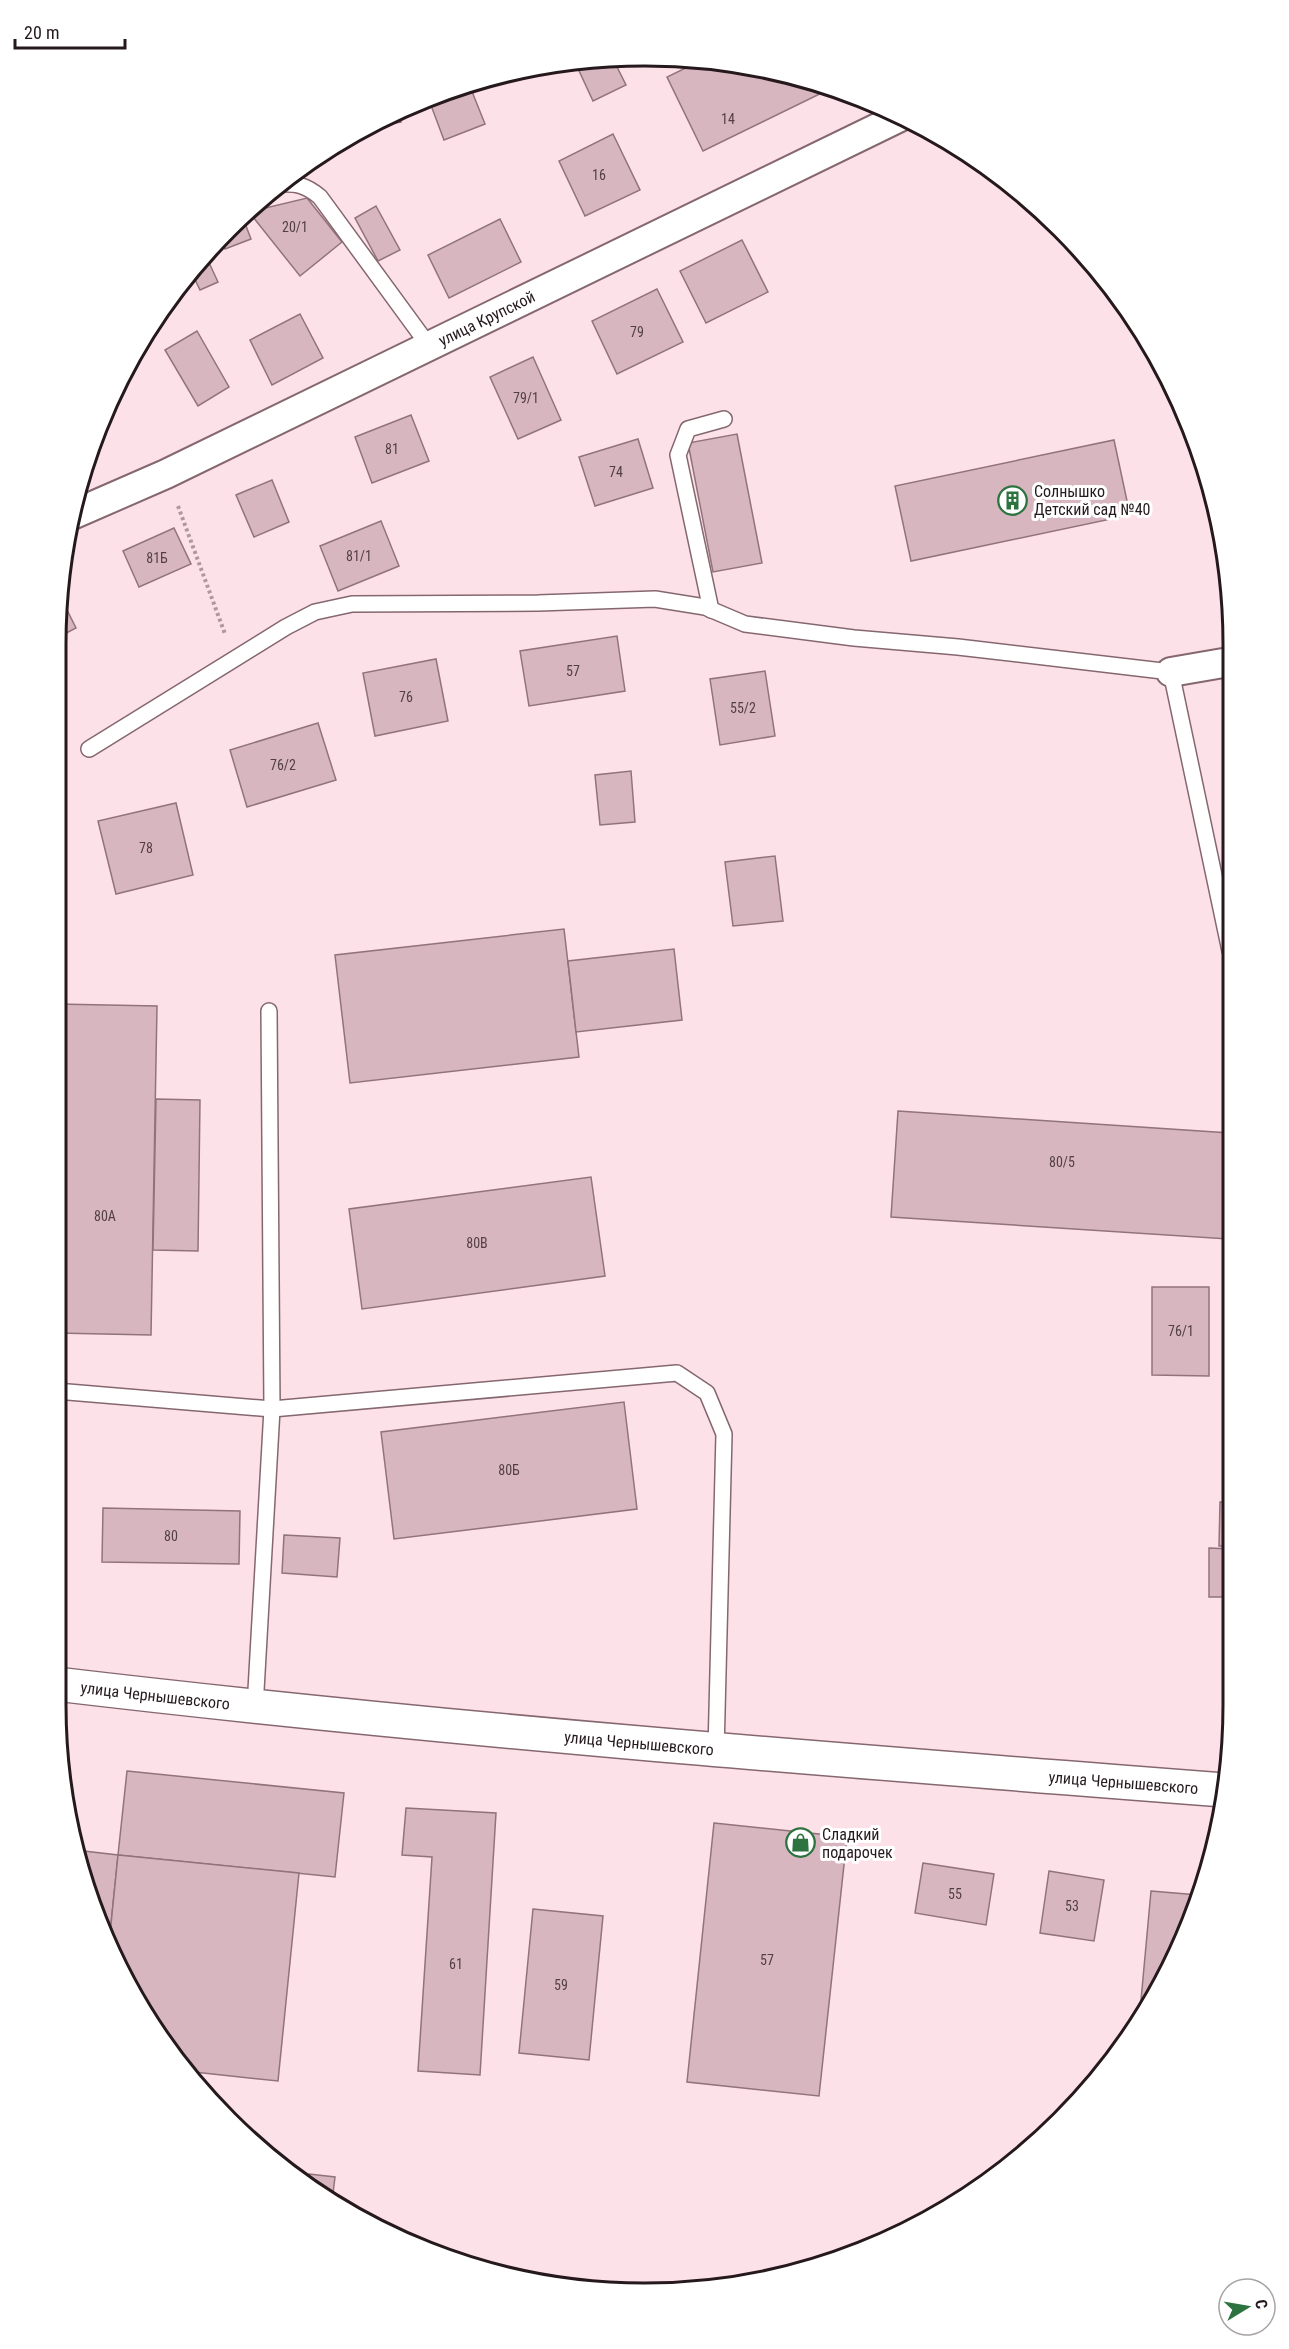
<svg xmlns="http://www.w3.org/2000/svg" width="1289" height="2349" font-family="'Roboto Condensed',sans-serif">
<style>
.building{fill:#d8b6c0;stroke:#91737b;stroke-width:1.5}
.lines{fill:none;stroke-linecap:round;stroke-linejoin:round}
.lane-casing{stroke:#85676f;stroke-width:18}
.street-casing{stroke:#85676f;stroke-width:32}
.secondary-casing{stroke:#85676f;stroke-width:36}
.path{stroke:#ae989e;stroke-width:4;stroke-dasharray:3 3;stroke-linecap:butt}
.lane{stroke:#fff;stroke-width:15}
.street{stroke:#fff;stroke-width:28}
.secondary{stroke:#fff;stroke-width:33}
.labels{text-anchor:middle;stroke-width:6;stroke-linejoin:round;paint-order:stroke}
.number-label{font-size:14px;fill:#524046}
.street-label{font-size:16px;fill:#25191d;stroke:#fff}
.poi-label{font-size:16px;fill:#25191d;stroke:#fff;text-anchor:start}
.rim{fill:none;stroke:#25191d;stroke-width:3}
</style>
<rect width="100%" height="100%" fill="#fde1e8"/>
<!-- building -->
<g class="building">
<path d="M606,57H612L626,85L593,101L575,62Z"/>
<path d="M721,60L834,87L703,151L667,77L702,60Z"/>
<path d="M469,84L485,124L444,140L429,100Z"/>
<path d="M399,111L401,122L367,127L384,116Z"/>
<path d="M613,134L640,190L585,216L559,161Z"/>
<path d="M307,198L342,242L300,276L249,212Z"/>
<path d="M376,206L400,250L378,261L355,218Z"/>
<path d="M243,218L251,239L225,249L221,238Z"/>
<path d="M500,219L521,262L449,298L428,255Z"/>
<path d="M742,240L768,292L706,323L680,271Z"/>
<path d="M205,254L218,282L200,290L191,271Z"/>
<path d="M657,289L683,342L617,374L592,321Z"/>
<path d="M300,314L323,358L272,385L250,340Z"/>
<path d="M197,331L229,387L198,406L165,350Z"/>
<path d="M533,357L561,420L518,439L490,377Z"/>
<path d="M411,415L429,461L372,483L355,437Z"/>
<path d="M737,434L762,563L713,572L688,443Z"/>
<path d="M638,439L653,488L595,506L579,457Z"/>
<path d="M1114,440L1130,515L911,561L895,486Z"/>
<path d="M272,480L289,522L254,537L236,495Z"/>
<path d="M381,521L399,566L338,591L320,546Z"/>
<path d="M174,528L191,564L139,587L123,551Z"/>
<path d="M59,594L76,628L57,638V606Z"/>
<path d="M617,636L625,691L529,706L520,651Z"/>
<path d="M436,659L448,721L375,736L363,673Z"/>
<path d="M765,671L775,736L720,745L710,679Z"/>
<path d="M318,723L336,780L247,807L230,750Z"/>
<path d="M631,771L635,822L600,825L595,775Z"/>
<path d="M176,803L193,875L116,894L98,821Z"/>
<path d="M775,856L783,921L733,926L725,862Z"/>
<path d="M564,929L579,1057L350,1083L335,955Z"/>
<path d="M674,949L682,1020L576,1032L568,961Z"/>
<path d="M56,1004L157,1006L151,1335L56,1333Z"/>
<path d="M156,1099L200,1100L198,1251L153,1250Z"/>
<path d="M898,1111L1230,1133V1192L1228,1239L891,1217Z"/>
<path d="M591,1177L605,1276L362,1309L349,1209Z"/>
<path d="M1152,1287H1209V1376L1152,1375Z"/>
<path d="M624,1402L637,1509L394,1539L381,1432Z"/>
<path d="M1220,1502L1231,1503L1232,1546H1219Z"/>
<path d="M103,1508L240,1511L239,1564L102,1562Z"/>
<path d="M284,1535L340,1538L337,1577L282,1573Z"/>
<path d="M1209,1548L1232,1549V1597H1209Z"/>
<path d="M127,1771L344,1793L335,1877L118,1855Z"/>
<path d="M406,1808L496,1813L480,2075L418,2071L432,1857L402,1855Z"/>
<path d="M714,1823L847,1837L819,2096L687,2082Z"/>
<path d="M75,1850L118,1855L109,1943L87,1894Z"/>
<path d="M118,1855L299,1873L278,2081L185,2071L177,2063L134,1999L109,1944Z"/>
<path d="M923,1863L994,1874L986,1925L915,1913Z"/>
<path d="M1049,1871L1104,1880L1094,1941L1040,1933Z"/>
<path d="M1151,1891L1198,1895L1155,1999L1139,2022Z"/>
<path d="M533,1909L603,1916L589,2060L519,2053Z"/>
<path d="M309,2174L335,2177L332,2202L307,2186Z"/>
</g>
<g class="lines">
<defs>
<g id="lane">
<path d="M278,184C296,183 306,185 320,197L429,346"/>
<path d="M711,610L678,455L688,429L724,419"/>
<path d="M89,749L286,627L315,612L352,604L538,603L655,599L705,607L745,624L854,638L958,647L1171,672L1230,951"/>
<path d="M56,1391L272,1409L677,1373L707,1393L724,1434L716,1751"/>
<path d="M255,1708L272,1409L269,1011"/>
</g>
<g id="street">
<path id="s1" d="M72,515L166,474L900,117"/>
<path d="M1171,672L1229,662"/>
</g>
<g id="secondary">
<path id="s2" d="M56,1684C444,1730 834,1760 1224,1790"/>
</g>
</defs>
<!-- lane casing -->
<use href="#lane" class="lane-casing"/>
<!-- street casing -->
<use href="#street" class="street-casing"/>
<!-- secondary casing -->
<use href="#secondary" class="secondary-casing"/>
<!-- path -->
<path class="path" d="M178,506L225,634"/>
<!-- lane -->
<use href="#lane" class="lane"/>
<!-- street -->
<use href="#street" class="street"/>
<!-- secondary -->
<use href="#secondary" class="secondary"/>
</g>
<!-- icons -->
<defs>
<symbol id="building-ring" viewBox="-11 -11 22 22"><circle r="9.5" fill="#fff" stroke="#2c7340" stroke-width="1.5"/><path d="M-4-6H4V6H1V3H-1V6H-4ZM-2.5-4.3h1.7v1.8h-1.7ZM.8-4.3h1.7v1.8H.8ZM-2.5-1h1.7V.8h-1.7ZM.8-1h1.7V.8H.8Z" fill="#2c7340"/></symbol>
<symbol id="shop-ring" viewBox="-11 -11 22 22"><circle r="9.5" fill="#fff" stroke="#2c7340" stroke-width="1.5"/><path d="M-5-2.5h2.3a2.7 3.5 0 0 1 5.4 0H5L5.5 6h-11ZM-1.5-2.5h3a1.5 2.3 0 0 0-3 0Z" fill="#2c7340"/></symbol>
</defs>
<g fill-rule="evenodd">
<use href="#building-ring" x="996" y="484" width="33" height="33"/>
<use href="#shop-ring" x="784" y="1826" width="33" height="33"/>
</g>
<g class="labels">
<!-- number labels -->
<g class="number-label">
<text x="728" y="124">14</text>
<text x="599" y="180">16</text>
<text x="295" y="232">20/1</text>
<text x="637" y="337">79</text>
<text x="526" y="403">79/1</text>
<text x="392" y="454">81</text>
<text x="616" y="477">74</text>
<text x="359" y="561">81/1</text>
<text x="157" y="563">81Б</text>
<text x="573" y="676">57</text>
<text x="406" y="702">76</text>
<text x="743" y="713">55/2</text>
<text x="283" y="770">76/2</text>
<text x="146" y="853">78</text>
<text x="1062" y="1167">80/5</text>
<text x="105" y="1221">80А</text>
<text x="477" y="1248">80В</text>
<text x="1181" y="1336">76/1</text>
<text x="509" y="1475">80Б</text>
<text x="171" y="1541">80</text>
<text x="955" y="1899">55</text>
<text x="1072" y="1911">53</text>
<text x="767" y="1965">57</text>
<text x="456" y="1969">61</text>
<text x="561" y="1990">59</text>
</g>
<!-- street labels -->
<g class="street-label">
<text dy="6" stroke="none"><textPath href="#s1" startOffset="459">улица Крупской</textPath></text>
<text dy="6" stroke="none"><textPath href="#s2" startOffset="100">улица Чернышевского</textPath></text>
<text dy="6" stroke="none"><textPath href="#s2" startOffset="586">улица Чернышевского</textPath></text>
<text dy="6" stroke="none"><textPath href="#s2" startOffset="1072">улица Чернышевского</textPath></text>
</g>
<!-- poi labels -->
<g class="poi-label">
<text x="1034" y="497">Солнышко<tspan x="1034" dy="18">Детский сад №40</tspan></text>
<text x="822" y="1840">Сладкий<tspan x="822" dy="18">подарочек</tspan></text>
</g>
</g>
<!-- crop -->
<path d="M0 0H1289V2349H0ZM644 66H645A578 578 0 0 1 1223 644V1705A578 578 0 0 1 645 2283H644A578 578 0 0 1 66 1705V644A578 578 0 0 1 644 66Z" fill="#fff" fill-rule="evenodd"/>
<path class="rim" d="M644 66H645A578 578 0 0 1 1223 644V1705A578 578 0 0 1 645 2283H644A578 578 0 0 1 66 1705V644A578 578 0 0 1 644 66Z"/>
<!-- north arrow -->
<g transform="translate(1247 2307) rotate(79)"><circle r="28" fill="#ffffff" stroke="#a8a3a5" stroke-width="1.5"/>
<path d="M0-4.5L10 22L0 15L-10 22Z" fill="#2c7340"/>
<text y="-9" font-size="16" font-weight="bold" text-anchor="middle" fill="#25191d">С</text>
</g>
<!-- scale -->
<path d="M15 39v9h110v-9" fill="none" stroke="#25191d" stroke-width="3"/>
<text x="24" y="39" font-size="18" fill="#25191d" stroke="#ffffff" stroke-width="4.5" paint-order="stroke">20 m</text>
</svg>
